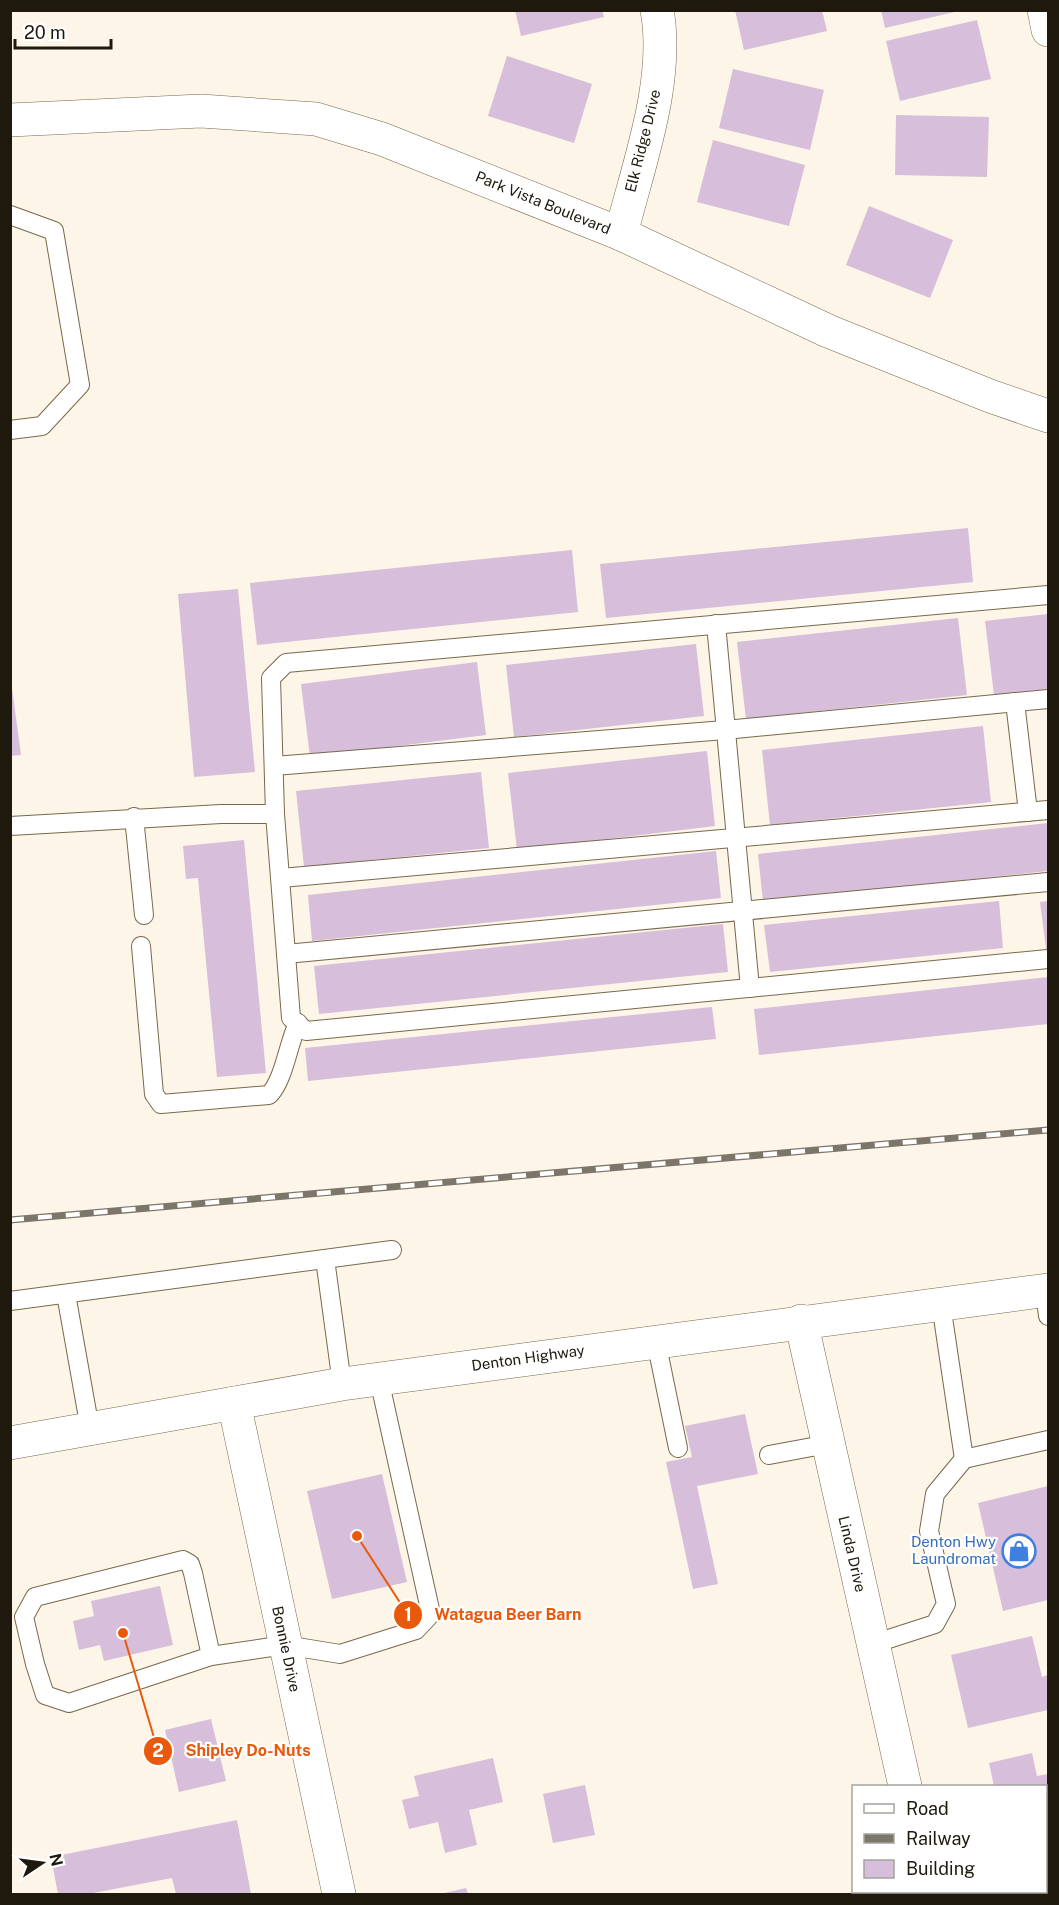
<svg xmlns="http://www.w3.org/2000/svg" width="1059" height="1905" font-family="'Public Sans',sans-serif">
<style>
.building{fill:#d7beda}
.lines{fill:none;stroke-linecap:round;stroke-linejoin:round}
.lane-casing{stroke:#79684b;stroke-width:20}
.street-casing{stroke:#79684b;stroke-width:34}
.secondary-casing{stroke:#79684b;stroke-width:34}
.primary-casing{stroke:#79684b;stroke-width:34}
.lane{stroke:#fff;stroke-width:18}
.street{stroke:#fff;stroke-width:33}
.secondary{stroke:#fff;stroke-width:33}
.primary{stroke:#fff;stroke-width:33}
.rail-casing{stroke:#7c7569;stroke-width:7}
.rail{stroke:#fff;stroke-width:4.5;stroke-dasharray:14;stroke-linecap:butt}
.labels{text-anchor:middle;stroke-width:4.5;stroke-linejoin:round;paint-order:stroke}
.street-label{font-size:15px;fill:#1f180c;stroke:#fff}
.shop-label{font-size:15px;fill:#366cbe;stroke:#fff;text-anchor:end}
.leader{fill:none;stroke:#e8590c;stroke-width:2}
.callout-dot{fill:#e8590c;stroke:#fff;stroke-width:2}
.mark-label{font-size:18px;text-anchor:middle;font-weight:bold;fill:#fff}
.callout-label{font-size:16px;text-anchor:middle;font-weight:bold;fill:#e8590c;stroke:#fff;stroke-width:4.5;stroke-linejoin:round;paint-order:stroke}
</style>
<rect width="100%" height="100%" fill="#fdf5e8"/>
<!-- building -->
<g class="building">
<path d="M515,10H602L604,17L521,36Z"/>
<path d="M735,10H822L827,31L744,50Z"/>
<path d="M881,10H959V11L885,28Z"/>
<path d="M977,20L991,79L900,101L886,41Z"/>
<path d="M507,56L592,84L574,143L488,116Z"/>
<path d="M733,69L824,90L810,150L719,128Z"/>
<path d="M896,115L989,117L987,177L895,175Z"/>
<path d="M713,140L805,165L789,226L697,202Z"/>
<path d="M869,206L953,240L930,298L846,265Z"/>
<path d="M968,528L973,582L606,618L600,564Z"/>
<path d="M572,550L578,612L257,645L250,583Z"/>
<path d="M238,589L255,772L194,777L178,594Z"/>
<path d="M1048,614V689L994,695L985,621Z"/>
<path d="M958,618L967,695L746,719L737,642Z"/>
<path d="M696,644L704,716L514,737L506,665Z"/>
<path d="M477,662L486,735L310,757L301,684Z"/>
<path d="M10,673L21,755L10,756Z"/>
<path d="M983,726L991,802L770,825L762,750Z"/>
<path d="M707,751L715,826L517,850L508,773Z"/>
<path d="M481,772L489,848L304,867L296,791Z"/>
<path d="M1048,823V871L763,902L758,854Z"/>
<path d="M244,840L266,1073L217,1077L198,878L186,879L183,846Z"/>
<path d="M716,851L721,898L312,941L308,895Z"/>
<path d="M999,901L1003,948L770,972L764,925Z"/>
<path d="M1048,901V949H1046L1040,902Z"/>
<path d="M723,924L728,972L319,1014L314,966Z"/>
<path d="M1048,977V1024L759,1055L754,1009Z"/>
<path d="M712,1007L716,1039L308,1081L305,1048Z"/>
<path d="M745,1414L758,1474L697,1486L718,1584L693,1589L666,1462L692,1457L685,1426Z"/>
<path d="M382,1474L407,1582L332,1599L307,1491Z"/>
<path d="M1048,1486V1600L1003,1611L978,1503Z"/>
<path d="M160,1586L173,1645L104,1661L100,1645L79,1650L73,1621L94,1616L91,1601Z"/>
<path d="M1032,1636L1042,1677L1048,1675V1710L968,1728L951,1655Z"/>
<path d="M211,1719L226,1781L179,1792L165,1730Z"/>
<path d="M1032,1753L1037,1776L1048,1774V1817L1046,1818V1786H994L989,1763Z"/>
<path d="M493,1758L503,1802L469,1810L477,1845L445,1853L438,1822L409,1829L402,1800L419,1796L414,1776Z"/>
<path d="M585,1785L595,1835L553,1843L543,1794Z"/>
<path d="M237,1820L251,1894H176L172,1878L88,1894H58L51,1857Z"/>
<path d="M1048,1870V1894H1017L1016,1892H1046V1871Z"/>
<path d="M466,1888L468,1894H440Z"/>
</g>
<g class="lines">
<defs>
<g id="lane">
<path d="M10,215L54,231L80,385L42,426L10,430"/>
<path d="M1048,595L286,663L271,678L275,814L291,1018L306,1031L1048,959"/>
<path d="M716,624L750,988"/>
<path d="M1015,702L1028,812"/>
<path d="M274,766L725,730L1048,699"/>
<path d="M134,817L144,915"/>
<path d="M10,826L221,814H275"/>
<path d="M281,878L1048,810"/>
<path d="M141,946L154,1094L161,1104L269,1095C284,1080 288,1044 298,1023"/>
<path d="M286,954L1048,882"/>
<path d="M325,1259L342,1384"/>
<path d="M1045,1291L1048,1316"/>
<path d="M66,1294L90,1429"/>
<path d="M10,1301L392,1250"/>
<path d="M941,1304L964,1459"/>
<path d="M656,1341L678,1448"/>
<path d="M769,1455L828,1444"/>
<path d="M873,1644L935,1624L946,1604L929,1531L935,1494L964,1459L1048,1440"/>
<path d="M211,1656L193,1573L190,1564L183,1560L35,1597L24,1617L35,1664L45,1695L69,1703L211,1656L285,1645L340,1654L416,1630L431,1614L379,1379"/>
</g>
<g id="street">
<path d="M1044,10L1048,30"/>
<path d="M621,234C638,166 670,81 657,10"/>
<path d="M801,1321L905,1786"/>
<path d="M234,1403L339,1894"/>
<path d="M928,1892L929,1894"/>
</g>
<path id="secondary" d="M10,120L201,111L316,119L382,139L621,234L828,331L990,396L1048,416"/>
<path id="primary" d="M10,1443L342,1384L1048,1290"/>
</defs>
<!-- lane casing -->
<use href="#lane" class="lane-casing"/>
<!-- street casing -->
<use href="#street" class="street-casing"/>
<!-- secondary casing -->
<use href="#secondary" class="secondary-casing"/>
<!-- primary casing -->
<use href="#primary" class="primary-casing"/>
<!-- lane -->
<use href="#lane" class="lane"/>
<!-- street -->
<use href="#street" class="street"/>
<!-- secondary -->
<use href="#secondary" class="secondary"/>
<!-- primary -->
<use href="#primary" class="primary"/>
<defs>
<path id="rail" d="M10,1220L1048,1130"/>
</defs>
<!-- rail casing -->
<use href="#rail" class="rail-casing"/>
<!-- rail -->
<use href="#rail" class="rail"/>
</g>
<!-- icons -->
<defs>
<symbol id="shop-ring" viewBox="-11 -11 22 22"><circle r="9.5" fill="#fff" stroke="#3f7fe0" stroke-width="1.5"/><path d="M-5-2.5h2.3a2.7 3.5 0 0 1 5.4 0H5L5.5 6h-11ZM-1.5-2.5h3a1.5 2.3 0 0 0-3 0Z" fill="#3f7fe0"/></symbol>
</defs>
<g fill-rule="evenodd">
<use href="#shop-ring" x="1000" y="1532" width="38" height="38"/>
</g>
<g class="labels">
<!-- street labels -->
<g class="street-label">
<text transform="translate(643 141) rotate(-76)" y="5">Elk Ridge Drive</text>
<text transform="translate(543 203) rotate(22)" y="5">Park Vista Boulevard</text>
<text transform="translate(528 1358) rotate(-8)" y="5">Denton Highway</text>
<text transform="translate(852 1554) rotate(77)" y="5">Linda Drive</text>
<text transform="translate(286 1649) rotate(78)" y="5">Bonnie Drive</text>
</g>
<!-- shop labels -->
<g class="shop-label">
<text x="996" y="1547">Denton Hwy<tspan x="996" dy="17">Laundromat</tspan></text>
</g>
</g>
<!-- callouts -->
<path class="leader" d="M357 1536L408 1615M123 1633L158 1751"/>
<g class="callout-dot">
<circle cx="357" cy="1536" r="6"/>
<circle cx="123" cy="1633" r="6"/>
<circle cx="408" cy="1615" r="15"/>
<circle cx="158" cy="1751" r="15"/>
</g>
<g class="mark-label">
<text x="408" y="1621">1</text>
<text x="158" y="1757">2</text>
</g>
<g class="callout-label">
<text x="508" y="1620">Watagua Beer Barn</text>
<text x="248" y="1756">Shipley Do-Nuts</text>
</g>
<!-- border -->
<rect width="1059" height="1905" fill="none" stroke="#1f180c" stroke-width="24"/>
<!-- legend -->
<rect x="852" y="1785" width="195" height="108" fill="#ffffff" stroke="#a5a39e" stroke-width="1.5"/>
<rect x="864" y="1804" width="30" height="9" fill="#ffffff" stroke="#a5a39e" stroke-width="1.5"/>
<text x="906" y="1815" font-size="18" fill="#1f180c">Road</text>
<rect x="864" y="1834" width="30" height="9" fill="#7c7569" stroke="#a5a39e" stroke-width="1.5"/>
<text x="906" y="1845" font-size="18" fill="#1f180c">Railway</text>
<rect x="864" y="1860" width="30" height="18" fill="#d7beda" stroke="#a5a39e" stroke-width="1.5"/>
<text x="906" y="1875" font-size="18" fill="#1f180c">Building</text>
<!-- north arrow -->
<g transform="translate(42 1863) rotate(77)" stroke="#ffffff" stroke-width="4.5" paint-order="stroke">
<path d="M0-4.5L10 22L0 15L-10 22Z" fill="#1f180c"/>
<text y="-9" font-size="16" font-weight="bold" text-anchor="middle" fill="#1f180c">N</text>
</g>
<!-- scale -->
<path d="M15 39v9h96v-9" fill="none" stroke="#1f180c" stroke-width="3"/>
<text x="24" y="39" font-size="18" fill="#1f180c" stroke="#ffffff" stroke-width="4.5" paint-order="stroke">20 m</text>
</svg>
